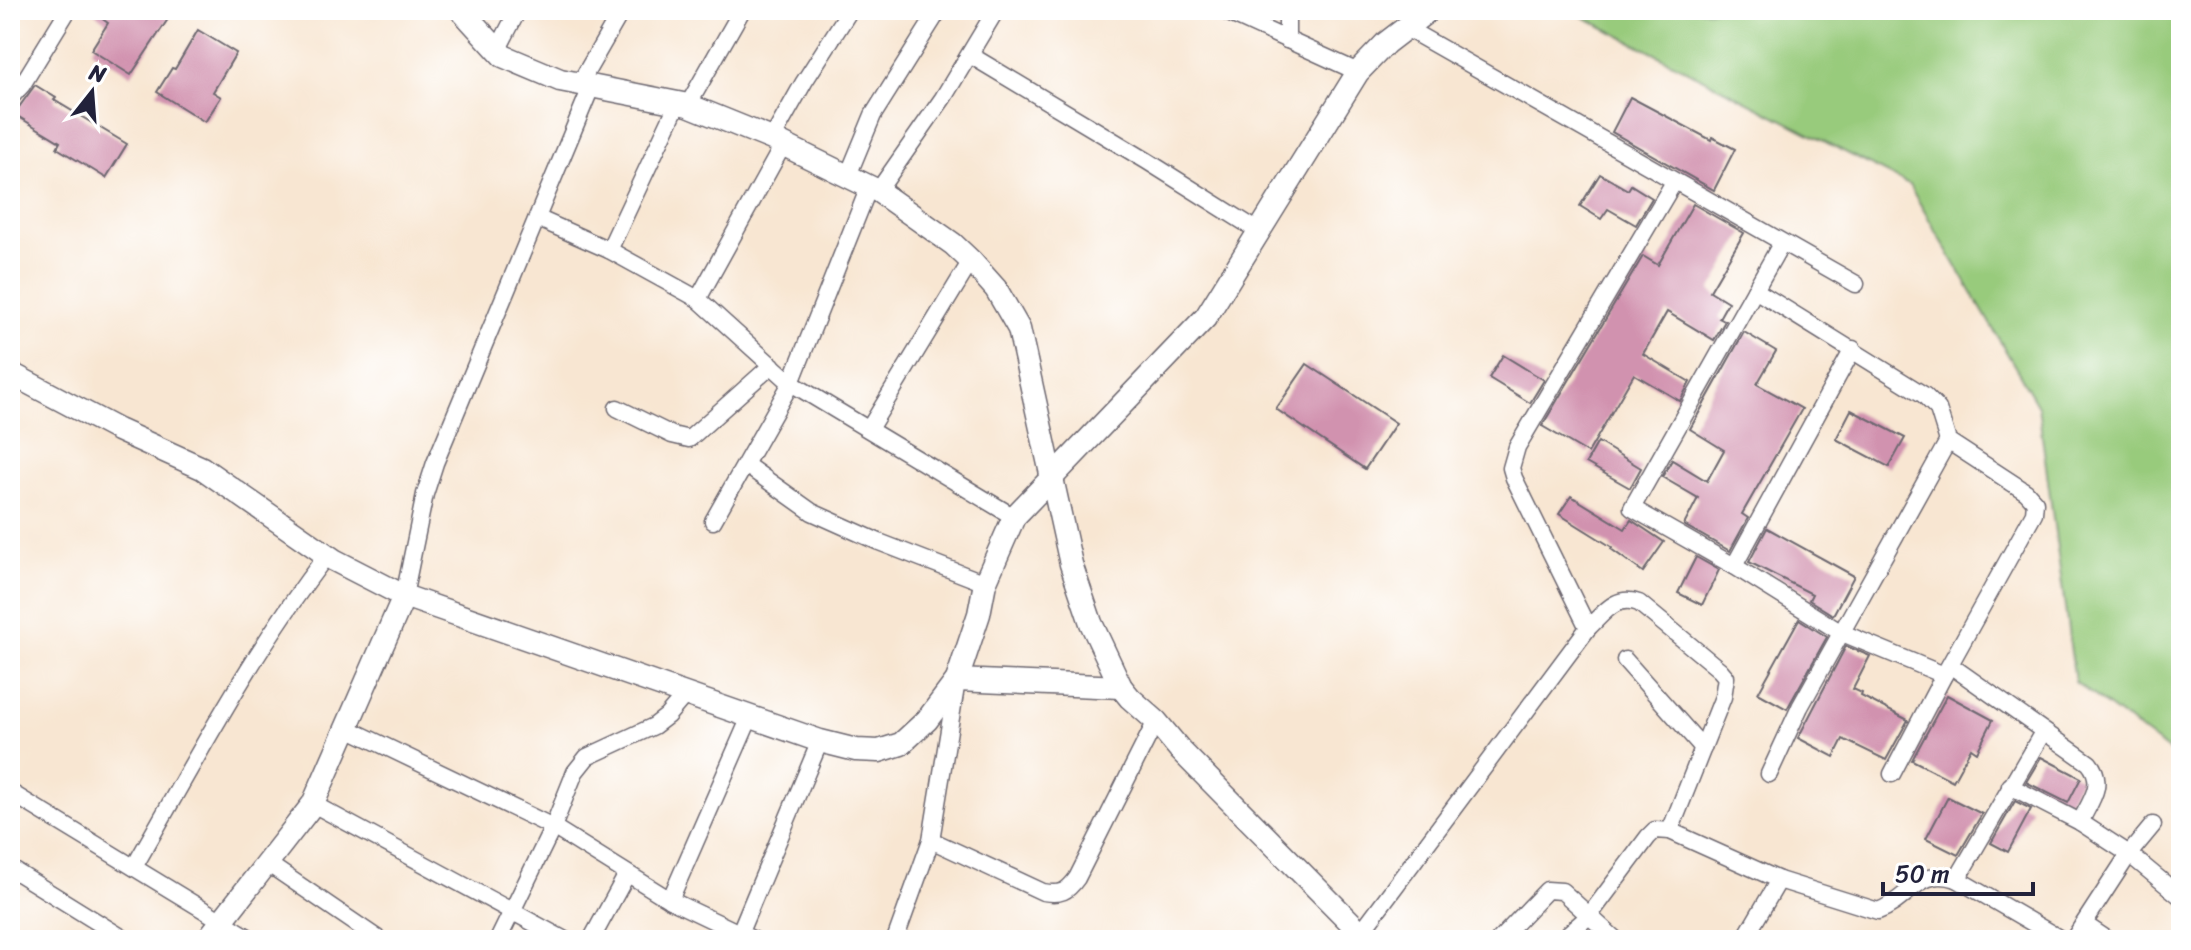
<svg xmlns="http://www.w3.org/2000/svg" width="2191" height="950" font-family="Sriracha,sans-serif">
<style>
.green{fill:#98cb7b;stroke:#5d765b;stroke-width:2}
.building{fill:#d192af}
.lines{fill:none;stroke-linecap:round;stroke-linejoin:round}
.street-casing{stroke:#6d6770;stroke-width:19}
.secondary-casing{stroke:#6d6770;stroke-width:25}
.street{stroke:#fff;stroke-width:16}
.secondary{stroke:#fff;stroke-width:22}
</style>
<rect width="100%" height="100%" fill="#fff"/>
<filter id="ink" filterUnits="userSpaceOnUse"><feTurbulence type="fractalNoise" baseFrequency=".0125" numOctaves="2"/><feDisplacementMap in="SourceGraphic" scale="16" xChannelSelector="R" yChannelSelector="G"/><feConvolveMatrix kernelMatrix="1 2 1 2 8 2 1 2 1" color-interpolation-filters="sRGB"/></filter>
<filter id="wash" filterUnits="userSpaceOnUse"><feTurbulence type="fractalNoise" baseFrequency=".006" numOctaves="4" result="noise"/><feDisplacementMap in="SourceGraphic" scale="32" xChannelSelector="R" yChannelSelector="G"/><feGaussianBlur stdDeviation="1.8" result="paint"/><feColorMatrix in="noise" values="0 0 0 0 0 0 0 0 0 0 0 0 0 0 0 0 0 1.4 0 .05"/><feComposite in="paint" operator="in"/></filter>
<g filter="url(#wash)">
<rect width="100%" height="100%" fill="#f8e6d2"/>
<!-- green -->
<path class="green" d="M1570,10H2181V760L2075,682L2038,406L1909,185Z"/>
<g id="blocks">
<!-- building -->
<g class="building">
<path d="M90,10H174L131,75L91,50L108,23Z"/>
<path d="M198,30L236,53L213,92L221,97L205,122L157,92L172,68L175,69Z"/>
<path d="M35,85L56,98L54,100L127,144L106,178L57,148L60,142L14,114Z"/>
<path d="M1630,97L1711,140L1712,137L1735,149L1714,190L1612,132Z"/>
<path d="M1600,174L1628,190L1631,185L1652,198L1636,225L1608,209L1601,219L1580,206Z"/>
<path d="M1693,204L1744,233L1710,291L1728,302L1719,318L1725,321L1714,340L1667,312L1643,354L1690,382L1680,401L1634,374L1588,453L1542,426L1643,256L1658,265Z"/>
<path d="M1744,332L1776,351L1757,384L1802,409L1742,514L1748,518L1730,551L1684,525L1698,498L1662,477L1672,460L1707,481L1724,450L1690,429Z"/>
<path d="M1503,355L1544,380L1530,403L1489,378Z"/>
<path d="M1307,364L1396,423L1365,469L1276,409Z"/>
<path d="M1851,410L1905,438L1889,467L1836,439Z"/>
<path d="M1598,442L1641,468L1630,488L1586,463Z"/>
<path d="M1571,496L1625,529L1631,520L1664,542L1643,572L1611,549L1612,547L1559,514Z"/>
<path d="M1767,528L1854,576L1833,615L1809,600L1812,594L1749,562Z"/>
<path d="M1696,557L1719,570L1702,605L1678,593Z"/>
<path d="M1799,619L1827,637L1787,709L1758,693Z"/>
<path d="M1846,646L1870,656L1853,689L1862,693L1861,696L1908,720L1886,760L1843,739L1834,757L1798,738Z"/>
<path d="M1947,695L1993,720L1977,752L1971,748L1953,781L1912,760Z"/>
<path d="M2041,757L2081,778L2068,803L2026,782Z"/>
<path d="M1948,797L1982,814L1958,855L1926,839Z"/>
<path d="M2015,801L2031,809L2008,852L1991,843Z"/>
</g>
</g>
</g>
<g filter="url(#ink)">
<use href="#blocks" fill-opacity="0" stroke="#6d6770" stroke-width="2"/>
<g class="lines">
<defs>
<g id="street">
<path d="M1222,10L1358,72"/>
<path d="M1287,10V40"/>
<path d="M1406,28L1856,284"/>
<path d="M497,51L518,10"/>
<path d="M970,55L1147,161L1260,232"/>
<path d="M580,83L622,10"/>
<path d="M10,98L22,85L68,10"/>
<path d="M688,105L742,10"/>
<path d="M772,139L804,82L850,10"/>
<path d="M847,178L873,115L939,10"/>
<path d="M878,191L943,98L996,10"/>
<path d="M537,218L609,250L698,299L791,383L1014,517"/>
<path d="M1781,244L1632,508L1734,566L1840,632L1944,675"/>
<path d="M609,250L678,103"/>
<path d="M1755,290L1924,395L1938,409L1948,441L2026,492L2035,502L2034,513L1944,675L1892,774"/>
<path d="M698,299L783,145"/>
<path d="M617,408L672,435L689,439L772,365"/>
<path d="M869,429L971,261"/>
<path d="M746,465L812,512L879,542L985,583"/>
<path d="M713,521L791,383L869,187"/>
<path d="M1734,566L1853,349"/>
<path d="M404,596L425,494L435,463L592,85"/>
<path d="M1588,628C1604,613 1616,594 1639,603L1720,670L1726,677L1723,697L1670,831"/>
<path d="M1625,660L1703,748"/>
<path d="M1950,665L2089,763C2106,783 2090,802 2080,822"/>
<path d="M345,727L553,827L670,900L754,940"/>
<path d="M1769,774L1800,707L1948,441"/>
<path d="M2010,786L2080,822L2129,854L2181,897"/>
<path d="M10,792L253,940"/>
<path d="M313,804L565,940"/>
<path d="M931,840L1043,892C1061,895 1067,892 1077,878L1156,721"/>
<path d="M267,863L380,940"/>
<path d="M134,867C195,761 252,652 327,555"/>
<path d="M10,868L126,940"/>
<path d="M1957,879L2043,732"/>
<path d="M670,900L750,717"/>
<path d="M2084,924L2108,940"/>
<path d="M740,932L820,741"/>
<path d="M1361,932L1588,628L1514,478L1511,468L1517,447L1674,182"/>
<path d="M498,940L553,827L575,772L587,757L654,726L667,716L684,696"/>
<path d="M591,940L627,874"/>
<path d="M895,940L931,840L957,681"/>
<path d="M1499,940L1547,890L1562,891L1616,940"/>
<path d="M1561,940L1589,916L1648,837L1655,830L1670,831L1779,880L1878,911C1911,899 1918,866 1957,879L2062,940"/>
<path d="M1744,940L1779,880"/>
<path d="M2073,940L2129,854L2153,825"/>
</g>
<g id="secondary">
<path d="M461,10L503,56L560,80L688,105L772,139L878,191L953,244L971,261L996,289L1019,329L1071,564L1091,623L1121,687L1130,698L1156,721L1181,751L1368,940"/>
<path d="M10,373L118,430L202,468L334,560L404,596L820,741L856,750L879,751L901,744L927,720L957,680L979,614L985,583L1014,517L1206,317L1358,72L1386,43L1429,10"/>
<path d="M957,680L1121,687"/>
<path d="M207,940L313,804L404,596"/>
</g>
</defs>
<!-- street casing -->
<use href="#street" class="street-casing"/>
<!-- secondary casing -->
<use href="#secondary" class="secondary-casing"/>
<!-- street -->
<use href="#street" class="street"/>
<!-- secondary -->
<use href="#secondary" class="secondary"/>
</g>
</g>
<!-- margin -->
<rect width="2191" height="950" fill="none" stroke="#fff" stroke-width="40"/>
<!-- north arrow -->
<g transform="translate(92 92) rotate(17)" stroke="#ffffff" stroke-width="6" paint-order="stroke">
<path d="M0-6L14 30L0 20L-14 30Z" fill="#22223b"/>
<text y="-12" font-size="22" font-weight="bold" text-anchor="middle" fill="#22223b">N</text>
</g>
<!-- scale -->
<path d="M1883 882v12h150v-12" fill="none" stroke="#22223b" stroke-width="4"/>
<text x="1895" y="882" font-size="24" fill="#22223b" stroke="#ffffff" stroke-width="6" paint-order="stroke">50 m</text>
</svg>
